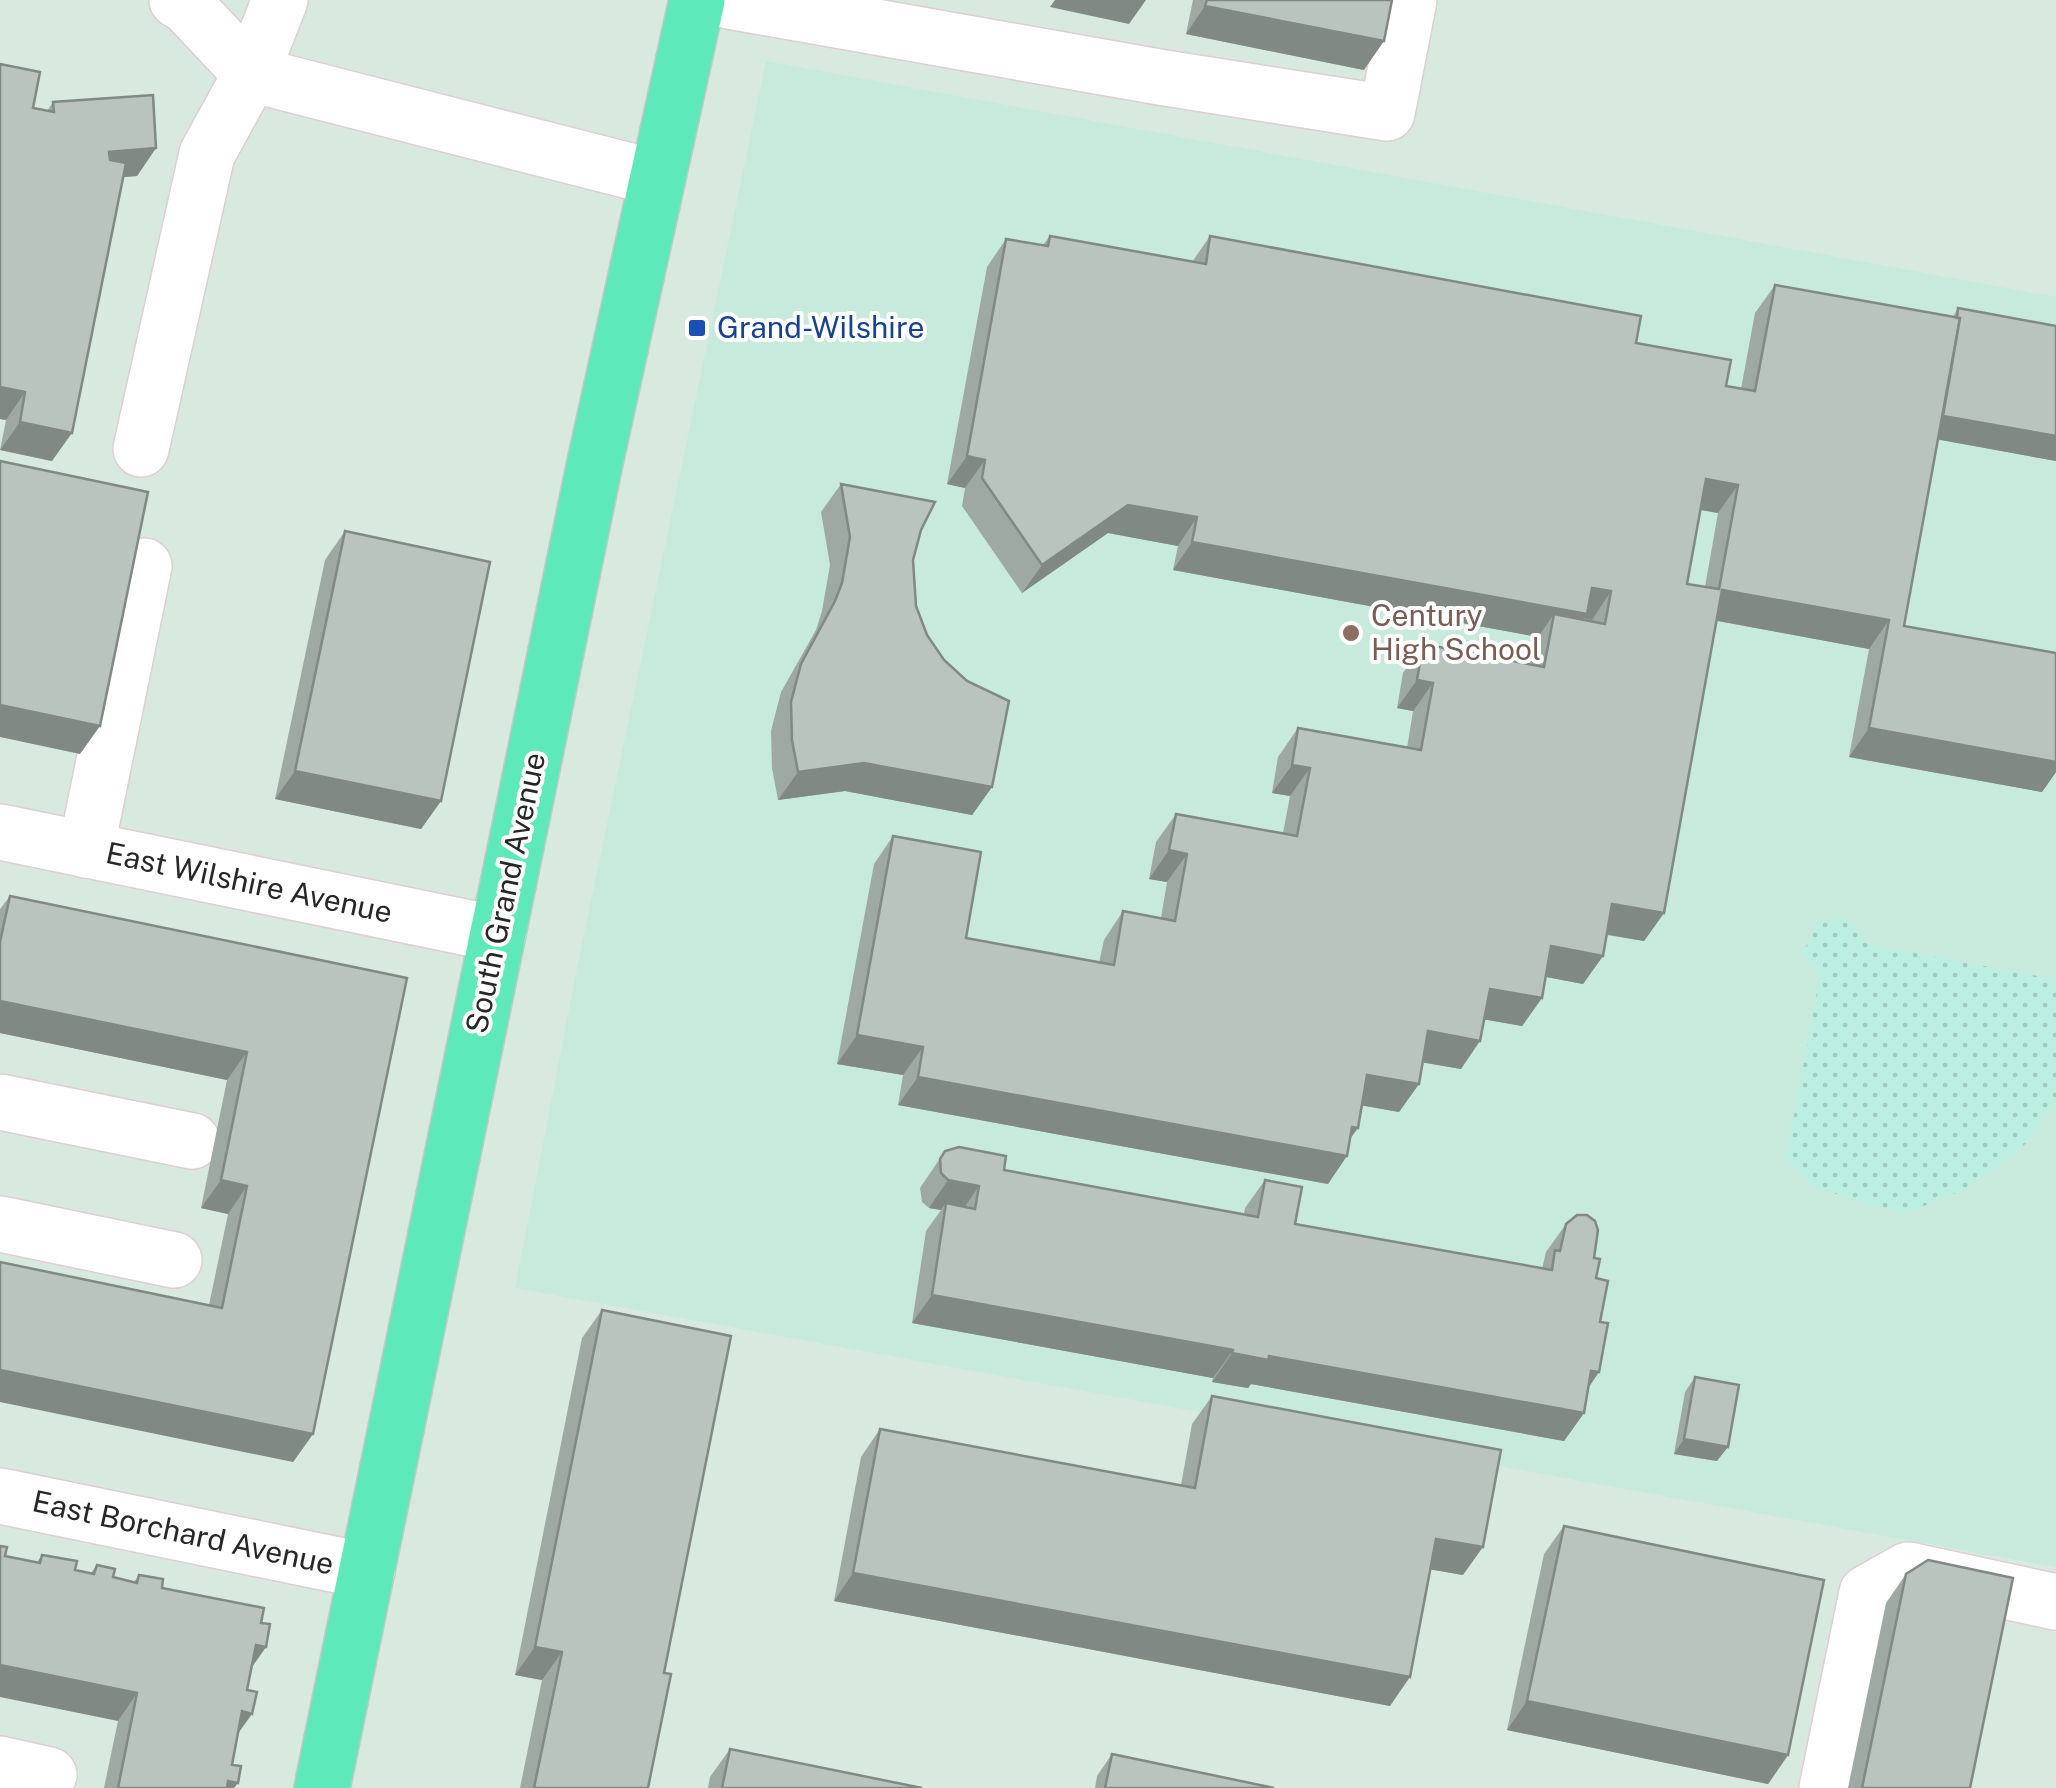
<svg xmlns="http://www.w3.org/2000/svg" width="2056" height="1788" font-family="'Public Sans',sans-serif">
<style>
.education{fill:#c8eadc}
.sand{fill:url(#sand-dots)}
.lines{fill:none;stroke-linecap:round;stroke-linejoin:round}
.minor-casing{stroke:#dfced3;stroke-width:58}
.major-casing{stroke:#c7c7c7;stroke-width:58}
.minor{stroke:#fff;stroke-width:55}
.major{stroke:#5ee9ba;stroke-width:55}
.wall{fill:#9ea9a3;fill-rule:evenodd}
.shaded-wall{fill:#818984}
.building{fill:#b8c4bd;stroke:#818984;stroke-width:2.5;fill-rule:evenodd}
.transit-dot{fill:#1a4fb4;stroke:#fff;stroke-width:4}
.education-dot{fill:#8d6e63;stroke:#fff;stroke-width:4}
.labels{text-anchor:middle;stroke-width:8;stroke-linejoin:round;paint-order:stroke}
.transit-label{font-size:30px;fill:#164399;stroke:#fff;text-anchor:start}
.education-label{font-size:30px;fill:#785e54;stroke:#fff;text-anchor:start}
.street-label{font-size:30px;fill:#272727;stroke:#fff}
</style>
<defs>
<pattern id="sand-dots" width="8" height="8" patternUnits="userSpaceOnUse" patternTransform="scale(2.5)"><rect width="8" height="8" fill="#bceee1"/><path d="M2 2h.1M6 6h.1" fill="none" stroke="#a2ccc1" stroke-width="1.8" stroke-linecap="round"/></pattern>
</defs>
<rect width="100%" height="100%" fill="#d8e9e0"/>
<!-- education -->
<path class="education" d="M766,61L2056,297V1567L515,1288L577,968Z"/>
<!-- sand -->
<path class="sand" d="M1846,917L1867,944L2054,979L2056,985V1097L2028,1142L1968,1188L1904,1214L1813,1187L1786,1158L1820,976L1802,954L1818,923Z"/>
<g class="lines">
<defs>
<g id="minor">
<path d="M177,0L187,6L251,74L657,178"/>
<path d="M723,0L1159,77L1387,113L1409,0"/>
<path d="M141,449L207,154L251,74L280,0"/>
<path d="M0,832L498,934"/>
<path d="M86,850L144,566"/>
<path d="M0,1102L192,1141"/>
<path d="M0,1224L174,1260"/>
<path d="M0,1496L367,1571"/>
<path d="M0,1764L49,1775"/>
<path d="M1827,1788L1867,1593L1908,1570L2056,1602"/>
</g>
<path id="major" d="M322,1788L594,467L697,0"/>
</defs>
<!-- minor casing -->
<use href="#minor" class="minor-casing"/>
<!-- major casing -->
<use href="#major" class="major-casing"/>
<!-- minor -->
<use href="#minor" class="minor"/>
<!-- major -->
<use href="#major" class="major"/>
</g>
<!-- wall -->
<g class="wall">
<path d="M1193,0H1392L1364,70L1186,34Z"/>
<path d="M0,64L33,108L47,111L53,102L156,148L137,176L123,177L52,461L0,450L6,420L0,419Z"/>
<path d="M1050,236L1192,262L1210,236L1636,343L1726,386L1741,389L1755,313L1775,285L1953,317L1958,308L2056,326V461L1938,439L1904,626L2056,653V772L2042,792L1849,757L1869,649L1717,621L1664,913L1644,941L1607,935L1603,956L1583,984L1546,977L1542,998L1522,1026L1484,1019L1461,1069L1422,1062L1419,1084L1399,1112L1362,1105L1350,1138L1328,1184L898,1105L903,1075L837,1064L874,864L893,836L966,938L1099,963L1104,940L1123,911L1161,918L1167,882L1149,879L1156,842L1176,814L1283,833L1290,796L1272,793L1278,757L1298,728L1407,748L1413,711L1397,708L1403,673L1423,644L1530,664L1534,642L1538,637L1173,570L1178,546L1108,533L1022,593L962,506L965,488L947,484L987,267L1006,239L1043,245ZM1700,510L1718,513L1705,587L1687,584Z"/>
<path d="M841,484L921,530L913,560L916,606L927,635L992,787L972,815L845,791L778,800L772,768L771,731L781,692L816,630L822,611L830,565L821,512Z"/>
<path d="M345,531L441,801L421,829L275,799L325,560Z"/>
<path d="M10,896L407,978L313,1434L293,1462L209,1305L228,1214L201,1208L227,1080L0,1033V909Z"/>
<path d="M945,1151L1004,1170L1244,1214L1245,1208L1265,1180L1295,1224L1542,1269L1546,1252L1566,1224L1594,1258L1600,1322L1599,1372L1589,1387L1584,1413L1564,1441L1251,1384L1248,1388L1212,1382L1213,1378L912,1323L926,1231L941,1210L929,1208L922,1202L920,1188Z"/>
<path d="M602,1310L664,1673L648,1788H520L542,1680L515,1675L582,1338Z"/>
<path d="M1695,1377L1717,1461L1674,1454L1685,1392Z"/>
<path d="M1212,1396L1463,1575L1430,1569L1390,1706L834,1601L861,1457L880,1429L1181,1485L1192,1424Z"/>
<path d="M1564,1526L1788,1755L1768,1784L1507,1730L1544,1554Z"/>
<path d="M42,1555L75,1570L91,1573L97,1565L113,1577L134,1582L139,1575L162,1588L261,1623L266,1647L252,1667L232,1765L234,1788H104L118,1721L5,1556L37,1562Z"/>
<path d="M1906,1574L1970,1788H1848L1886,1603Z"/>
<path d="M730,1749L922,1788H708L710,1777Z"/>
<path d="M1112,1754L1274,1788H1095L1097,1776Z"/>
</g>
<!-- shaded-wall -->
<g class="shaded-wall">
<path d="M1055,0H1146L1129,24L1050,7Z"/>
<path d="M1205,6L1384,41L1364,70L1186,34Z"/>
<path d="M156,148L137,176L89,180L109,152Z"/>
<path d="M0,387L25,392L6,420L0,419Z"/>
<path d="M1939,415L2056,436V461L1924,437Z"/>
<path d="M20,422L72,433L52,461L0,450Z"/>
<path d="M967,456L985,460L965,488L947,484Z"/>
<path d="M1706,479L1738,485L1718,513L1686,507Z"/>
<path d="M1128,505L1197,517L1178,546L1108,533L1022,593L1042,565Z"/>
<path d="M1192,542L1592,588L1611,591L1592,620L1584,618L1568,642L1554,614L1538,637L1173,570Z"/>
<path d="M1722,590L1889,620L1869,649L1703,618Z"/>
<path d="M1417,680L1433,683L1413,711L1397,708Z"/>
<path d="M0,705L100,726L80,754L0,737Z"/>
<path d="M1869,728L2056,762V772L2042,792L1849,757Z"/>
<path d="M864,763L992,787L972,815L845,791L778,800L798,772Z"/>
<path d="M1292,765L1310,768L1290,796L1272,793Z"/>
<path d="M295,771L441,801L421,829L275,799Z"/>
<path d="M1169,850L1187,854L1167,882L1149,879Z"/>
<path d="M1612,904L1664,913L1644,941L1593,932Z"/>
<path d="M1551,946L1603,956L1583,984L1531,974Z"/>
<path d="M1490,989L1542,998L1522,1026L1470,1017Z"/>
<path d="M0,1001L247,1052L227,1080L0,1033Z"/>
<path d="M1428,1031L1480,1041L1461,1069L1408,1060Z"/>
<path d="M857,1035L923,1047L903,1075L837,1064Z"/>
<path d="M1367,1075L1419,1084L1399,1112L1348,1103Z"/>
<path d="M918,1077L1352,1127L1358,1128L1339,1154L1347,1156L1328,1184L898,1105Z"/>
<path d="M221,1180L247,1186L228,1214L201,1208Z"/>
<path d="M948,1180L979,1186L960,1214L946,1203L941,1210L929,1208Z"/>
<path d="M932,1295L1233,1350L1213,1378L912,1323Z"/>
<path d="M1232,1353L1269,1356L1584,1413L1564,1441L1251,1384L1248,1388L1212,1382Z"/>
<path d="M0,1370L313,1434L293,1462L0,1402Z"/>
<path d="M1591,1371L1599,1372L1579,1401Z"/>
<path d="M1684,1439L1728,1447L1717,1461L1674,1454Z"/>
<path d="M1436,1539L1483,1547L1463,1575L1416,1567Z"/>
<path d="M853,1573L1410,1677L1390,1706L834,1601Z"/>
<path d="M256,1645L266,1647L246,1675Z"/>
<path d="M535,1647L562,1652L542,1680L515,1675Z"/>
<path d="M0,1665L137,1693L118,1721L0,1697Z"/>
<path d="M1527,1701L1788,1755L1768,1784L1507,1730Z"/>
<path d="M242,1711L252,1714L232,1742Z"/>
<path d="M228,1781L238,1783L234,1788H223Z"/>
</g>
<!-- building -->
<g class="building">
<path d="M1207,0H1392L1384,41L1205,6Z"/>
<path d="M0,64L40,72L33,108L54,112L53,102L153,95L156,148L109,152L110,160L126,163L72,433L20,422L25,392L0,387Z"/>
<path d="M1050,236L1206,264L1210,236L1641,316L1636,343L1731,360L1726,386L1755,391L1775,285L1960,318L1904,626L2056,653V762L1869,728L1889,620L1722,590L1664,913L1612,904L1603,956L1551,946L1542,998L1490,989L1480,1041L1428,1031L1419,1084L1367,1075L1358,1128L1352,1127L1347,1156L918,1077L923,1047L857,1035L893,836L981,852L966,938L1114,965L1123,911L1175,921L1187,854L1169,850L1176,814L1297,836L1310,768L1292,765L1298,728L1421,750L1433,683L1417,680L1423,644L1544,667L1554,614L1605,624L1611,591L1592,588L1587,614L1192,542L1197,517L1128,505L1042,565L982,478L985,460L967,456L1006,239L1048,246ZM1706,479L1738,485L1719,589L1687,584Z"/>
<path d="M1958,308L2056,326V436L1943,416L1960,318H1957Z"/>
<path d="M0,461L148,492L100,726L0,705Z"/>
<path d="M841,484L935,502L921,530L913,560L916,606L927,635L944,660L967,681L1009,701L992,787L864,763L798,772L792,740L791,702L801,664L835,601L842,583L850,537Z"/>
<path d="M345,531L490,562L441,801L295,771Z"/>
<path d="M10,896L407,978L313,1434L0,1370V1262L222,1308L247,1186L221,1180L247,1052L0,1001V942Z"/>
<path d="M959,1147L1006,1156L1004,1170L1258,1217L1265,1180L1302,1187L1295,1224L1552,1270L1555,1250L1560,1251L1566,1224L1577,1215H1587L1595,1221L1598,1230L1594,1258L1600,1259L1596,1278L1608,1281L1600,1322L1608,1323L1599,1372L1591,1371L1584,1413L1269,1356L1268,1360L1232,1353L1233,1350L932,1295L946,1203L975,1209L979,1186L948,1180L941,1173L940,1159L945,1151Z"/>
<path d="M602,1310L731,1336L664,1673L671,1674L648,1788H534L562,1652L535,1647Z"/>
<path d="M1695,1377L1739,1385L1728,1447L1684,1439Z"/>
<path d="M1212,1396L1501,1450L1483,1547L1436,1539L1410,1677L853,1573L880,1429L1195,1488Z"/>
<path d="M1564,1526L1824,1580L1788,1755L1527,1701Z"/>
<path d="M0,1546L7,1547L5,1556L40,1563L42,1555L77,1561L75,1570L94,1574L97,1565L115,1569L113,1577L137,1583L139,1575L163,1579L162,1588L264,1608L261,1623L270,1624L266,1647L256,1645L247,1690L257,1692L252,1714L242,1711L232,1765L241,1766L238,1783L228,1781L227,1788H118L137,1693L0,1665Z"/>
<path d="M1928,1560L2013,1578L1970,1788H1862L1906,1574Z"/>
<path d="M730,1749L922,1788H722Z"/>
<path d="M1112,1754L1274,1788H1105Z"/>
</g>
<!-- markers -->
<rect class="transit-dot" x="687" y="318" width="20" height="20" rx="5"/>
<circle class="education-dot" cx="1351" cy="633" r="10"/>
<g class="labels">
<!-- transit labels -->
<g class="transit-label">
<text x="717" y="338">Grand-Wilshire</text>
</g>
<!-- education labels -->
<g class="education-label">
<text x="1371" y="626">Century<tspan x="1371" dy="34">High School</tspan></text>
</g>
<!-- street labels -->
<g class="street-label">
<text transform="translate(249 883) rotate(12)" y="10">East Wilshire Avenue</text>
<text transform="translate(506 893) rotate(-78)" y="10">South Grand Avenue</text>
<text transform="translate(183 1533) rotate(12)" y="10">East Borchard Avenue</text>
</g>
</g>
</svg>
